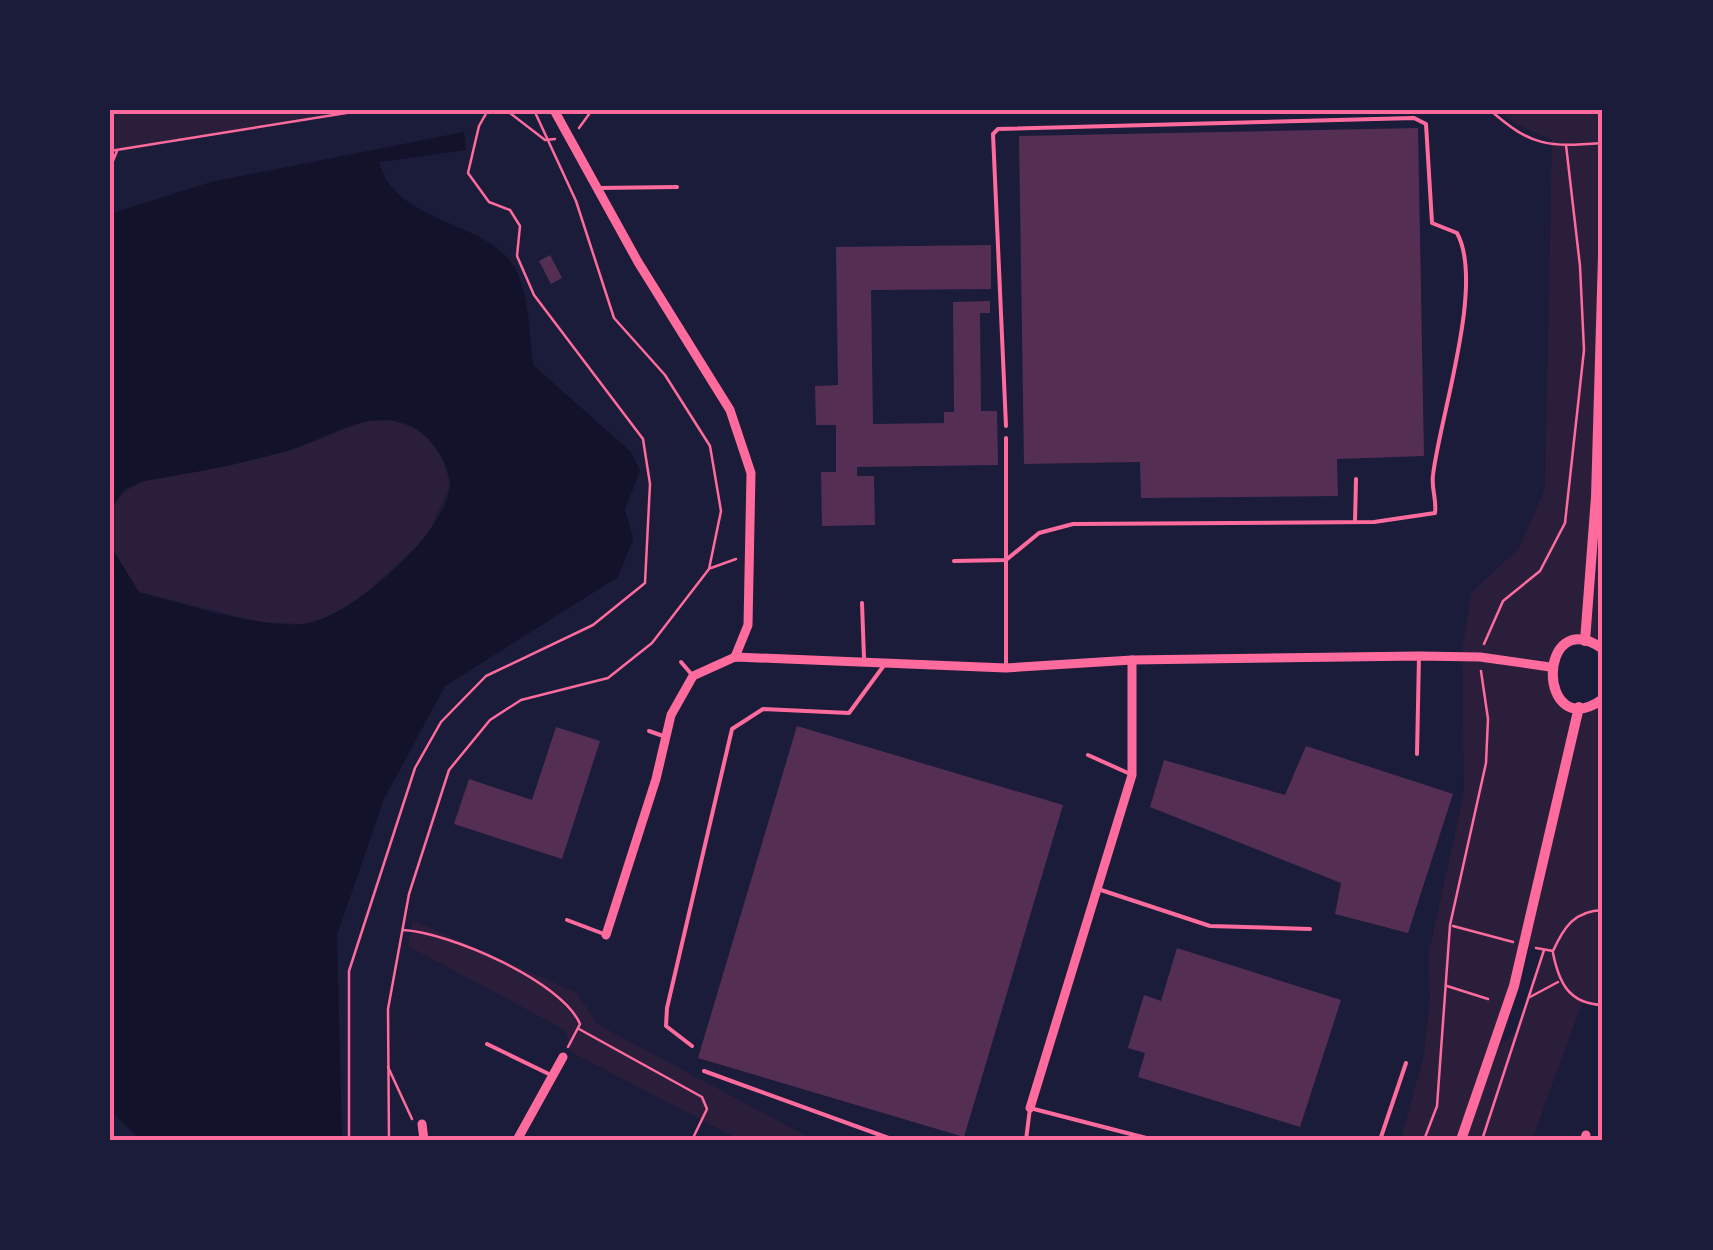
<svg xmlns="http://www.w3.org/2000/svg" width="1713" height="1250" font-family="Helvetica,sans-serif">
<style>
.green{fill:#2a1e3b;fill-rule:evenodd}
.water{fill:#12122b}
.building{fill:#542f53}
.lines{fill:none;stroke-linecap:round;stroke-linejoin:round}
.path{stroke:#ff6b9d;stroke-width:2.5}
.service{stroke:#ff6b9d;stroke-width:4}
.minor{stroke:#ff6b9d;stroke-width:9}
.tertiary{stroke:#ff6b9d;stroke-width:10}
.neatline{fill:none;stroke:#ff6b9d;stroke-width:4}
</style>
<rect width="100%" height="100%" fill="#1b1b3a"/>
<!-- green -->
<g class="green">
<path d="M110,110H365L110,151Z"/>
<path d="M1499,110H1603V649L1575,642L1556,654L1555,693L1579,707L1603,699V1005L1582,1003L1532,1140H1401L1424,1055L1430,997L1428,957L1464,793L1462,650L1472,592L1519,548L1545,489L1552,140L1514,123ZM1525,946L1543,950L1518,1030L1494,1050Z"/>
<path d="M390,420L420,429L442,456L450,485L427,537L365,594L330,619L302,624L260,622L139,592C110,553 86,507 144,481L289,451L366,421Z"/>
<path d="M413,920L577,993L597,1024L814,1140H740L571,1052L565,1030L408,946Z"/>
</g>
<!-- water -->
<path class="water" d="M464,132L466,150L379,162C394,220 472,219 508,258C530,284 529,333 533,365L631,452L640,471L625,509L633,539L618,577L445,686L384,799L337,935L342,1140H140L110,1110V545L139,592C184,604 258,628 303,624C348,620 449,532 450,484C450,470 440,454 432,443C420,429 406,421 386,420C350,419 319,442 286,451C239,465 191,473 144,481L124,490L110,511V214L211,182Z"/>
<!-- building -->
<g class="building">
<path d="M1418,128L1424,456L1337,459L1338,496L1141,498L1140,462L1024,464L1019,136Z"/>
<path d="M991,245V289L871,290L873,424L944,423V412H954L953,302L990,301V313H980L981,411H997L998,465L857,467V476H874L875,525L822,526L821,472H836V425H816L815,386L838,385L836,247Z"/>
<path d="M550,255L562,278L551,284L539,261Z"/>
<path d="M797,726L1063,805L964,1137L698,1058Z"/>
<path d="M556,727L600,741L562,859L454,824L469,779L532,800Z"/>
<path d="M1306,746L1453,794L1408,933L1335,914L1341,883L1150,807L1164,760L1285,795Z"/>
<path d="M1177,948L1341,1000L1300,1127L1138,1077L1145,1053L1128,1048L1144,995L1161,1001Z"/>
</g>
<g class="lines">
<!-- path -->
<g class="path">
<path d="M506,110L545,140L555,139"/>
<path d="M1490,110C1532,147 1548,147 1603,143"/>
<path d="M579,128L592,110"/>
<path d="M110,151L365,110"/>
<path d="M110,168L117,151"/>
<path d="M711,568L736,559"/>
<path d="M1484,644L1503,601L1540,571L1565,523L1584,350L1580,266L1566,145"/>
<path d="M1453,926L1513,942"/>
<path d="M403,930C448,932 562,981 580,1024L568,1047"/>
<path d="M1536,948L1553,951C1564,927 1574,911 1603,910"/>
<path d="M1553,953C1559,983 1569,1004 1603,1005"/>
<path d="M1447,986L1488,999"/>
<path d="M1530,997L1558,982"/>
<path d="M579,1029L702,1097L707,1109L692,1140"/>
<path d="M388,1067L412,1119"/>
<path d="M349,1140V971L415,768L441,722L486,676L593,625L645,583L650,484L643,439L534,295L517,256L520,226L510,210L489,202L468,173L479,126L488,110"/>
<path d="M389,1140L388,1009L409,894L449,770L490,720L521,700L608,678L652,643L709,569L721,511L710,446L665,375L614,318L576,201L534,110"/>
<path d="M1424,1140L1437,1106L1450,925L1486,763L1488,719L1481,671"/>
<path d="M1482,1140L1544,950"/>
</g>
<!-- service -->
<g class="service">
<path d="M597,188L677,187"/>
<path d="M1006,438V668"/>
<path d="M1355,522L1356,479"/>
<path d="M954,561L1006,560L1039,533L1073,524L1374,522L1435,513C1437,500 1431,488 1433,475C1440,416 1485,284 1457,233L1432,223L1426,124L1414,118L998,129L993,134L1006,426"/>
<path d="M862,603L864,658"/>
<path d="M681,662L693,676"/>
<path d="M649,731L666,737"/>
<path d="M1417,754L1419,656"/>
<path d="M1088,755L1128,773"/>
<path d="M1098,889L1210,926L1310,929"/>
<path d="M567,920L604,934"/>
<path d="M487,1044L553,1076"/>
<path d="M692,1046L666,1026L667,1008L732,729L763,709L849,713L885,664"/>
<path d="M704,1071L894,1140"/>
<path d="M1026,1140L1030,1108L1154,1140"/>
<path d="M1380,1140L1406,1063"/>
</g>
<!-- minor -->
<g class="minor">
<path d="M554,110L638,262L730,410L751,473L748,625L735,657"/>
<path d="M606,935L656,779L671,715L693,676L735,657L1006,668L1132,660L1419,656L1480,657L1550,667"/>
<path d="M1030,1108L1132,775V660"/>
<path d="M422,1124L424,1140"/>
<path d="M517,1140L563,1057"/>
<path d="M1584,1140L1586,1135"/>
</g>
<!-- tertiary -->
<g class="tertiary">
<path d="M1585,641L1596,497L1603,256"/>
<path d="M1603,649C1536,602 1536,746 1603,699"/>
<path d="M1461,1140L1514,986L1579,707"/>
</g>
</g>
<!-- border -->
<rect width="1713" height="1250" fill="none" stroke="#1b1b3a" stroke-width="225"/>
<rect x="112" y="112" width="1488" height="1026" class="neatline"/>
</svg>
